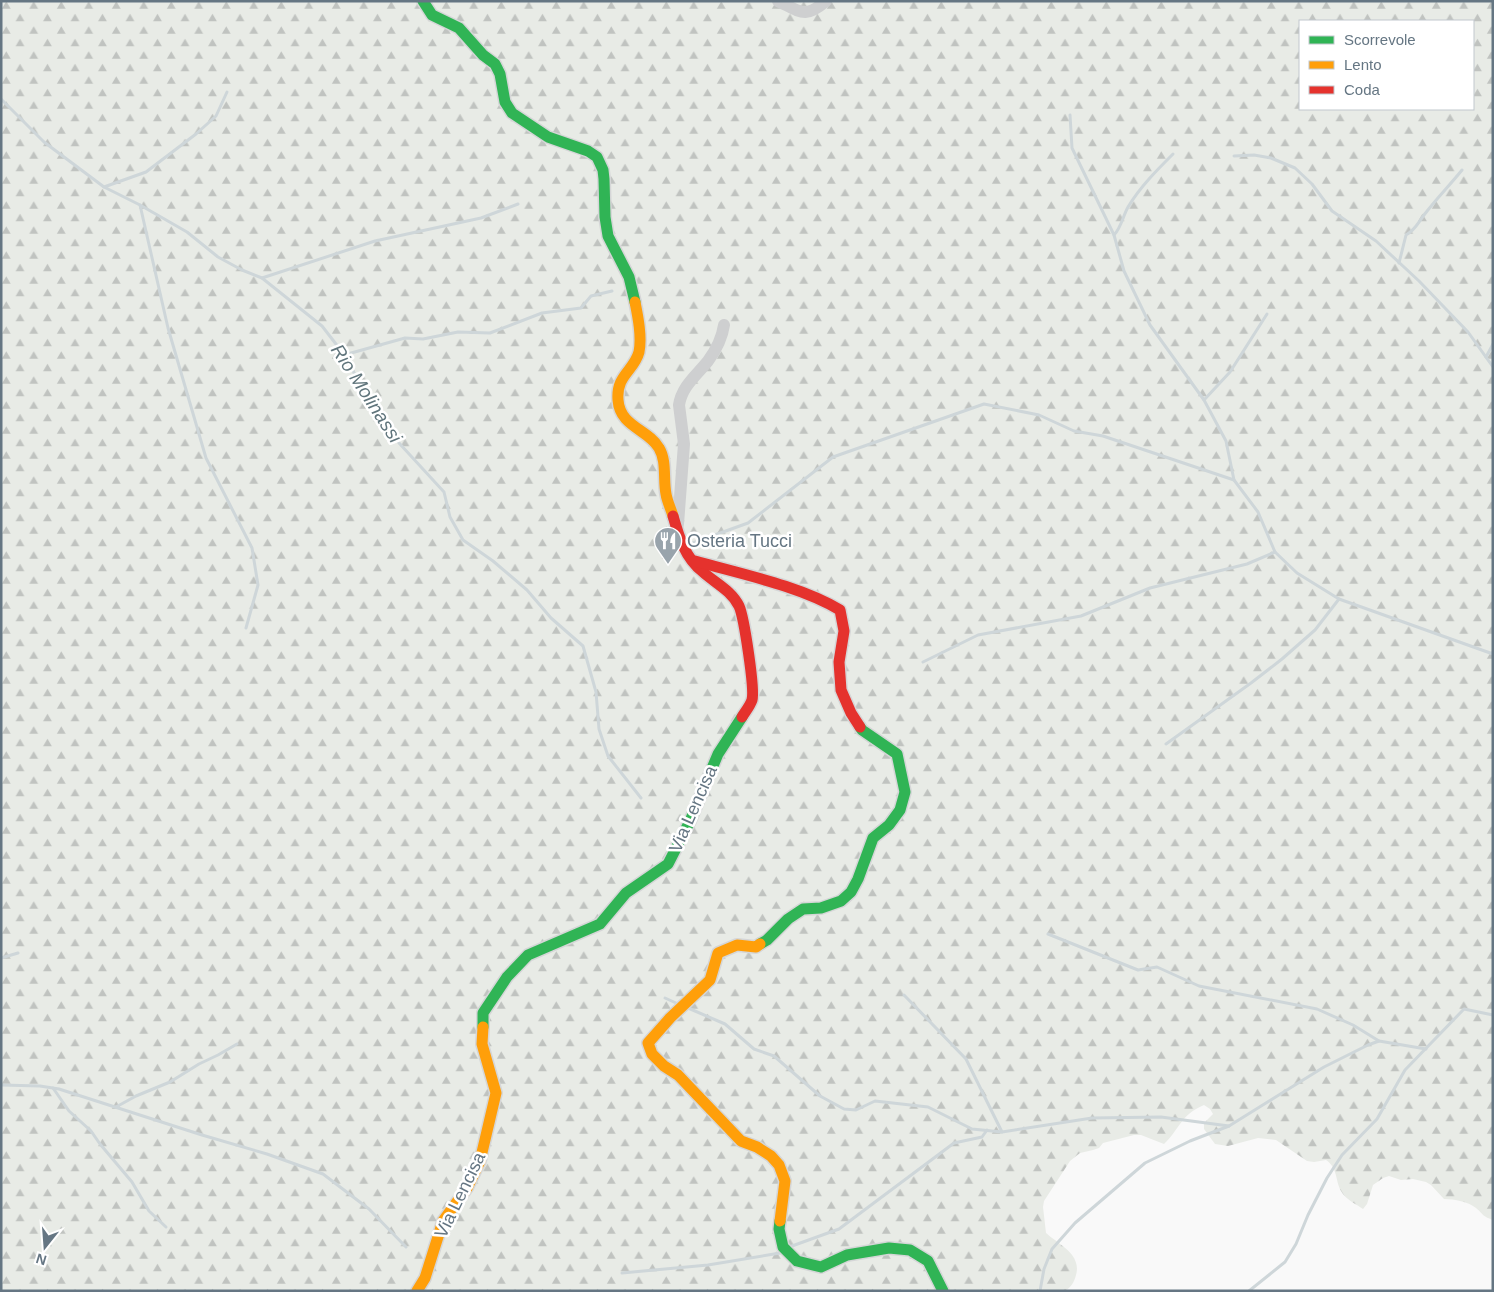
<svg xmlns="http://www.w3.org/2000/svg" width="1494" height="1292" font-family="Arial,sans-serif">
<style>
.forest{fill:url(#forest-firs);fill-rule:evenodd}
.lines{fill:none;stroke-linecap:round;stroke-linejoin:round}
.stream{stroke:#ced6d9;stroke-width:3}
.fast-casing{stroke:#d5d6d7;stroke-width:14}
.slow-casing{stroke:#d5d6d7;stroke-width:14}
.jam-casing{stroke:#d5d6d7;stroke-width:14}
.street{stroke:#cecfd0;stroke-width:12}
.fast{stroke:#30b455;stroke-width:11}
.slow{stroke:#ff9f0a;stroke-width:11}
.jam{stroke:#e5322d;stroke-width:11}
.labels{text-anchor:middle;stroke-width:5;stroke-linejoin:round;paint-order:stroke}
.poi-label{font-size:18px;fill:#657683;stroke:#fff;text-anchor:start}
.street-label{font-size:18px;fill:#657683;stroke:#fff}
.water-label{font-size:19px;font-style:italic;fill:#60757c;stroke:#fff}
</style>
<defs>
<pattern id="forest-firs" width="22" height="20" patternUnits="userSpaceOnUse" patternTransform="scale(1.25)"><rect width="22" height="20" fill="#e8ebe6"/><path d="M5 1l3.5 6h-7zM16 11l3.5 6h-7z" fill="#c0c3c0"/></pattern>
</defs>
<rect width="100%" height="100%" fill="#f9f9f9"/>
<!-- forest -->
<path class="forest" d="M1,1H1493V1220C1482,1216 1484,1215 1476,1208C1469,1202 1454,1199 1444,1199L1431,1185L1426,1182L1413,1179L1401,1180L1389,1176L1383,1178L1373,1185L1367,1204L1363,1209C1356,1204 1346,1200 1341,1191C1335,1180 1338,1168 1326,1160L1314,1162L1307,1161L1276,1140L1258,1138L1228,1146L1215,1144L1204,1129V1123L1213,1114L1210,1109L1204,1105C1180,1115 1180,1129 1164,1144L1141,1135H1134L1103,1143L1099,1148L1093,1150L1080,1153L1070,1161L1044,1201L1043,1207L1046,1233C1058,1244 1082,1254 1076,1275C1074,1283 1071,1287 1065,1291H1ZM1300,21H1473V109H1300Z"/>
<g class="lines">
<!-- stream -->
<g class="stream">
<path d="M1,99L44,142L104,187L140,205L187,232L218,257L242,270L262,278L322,326L346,357L367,398L399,443L444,492L450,517L463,540L493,561L527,590L551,618L583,646L596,692L599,729L608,756L641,798"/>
<path d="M1070,115L1072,148L1114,235L1124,271L1150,325L1204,400L1226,441L1234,480L1258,512L1275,552L1297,573L1339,599L1493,654"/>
<path d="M1234,156L1254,155L1271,158L1295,168L1312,184L1332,211L1376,241L1419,281L1468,332L1493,367"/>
<path d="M104,187L146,172L196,134L216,116L227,92"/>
<path d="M140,205L168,328L206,458L252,548L258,585L246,628"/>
<path d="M1114,235C1121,228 1123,216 1128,207C1140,187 1157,170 1173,154"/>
<path d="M1399,263L1406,235C1415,230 1418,223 1424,215C1436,199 1450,185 1462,170"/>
<path d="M262,278L375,241L481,218L518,204"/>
<path d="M344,355L405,338L423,339L458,332L490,333L542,313L581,308L591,296L612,291"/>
<path d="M1486,357L1493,344"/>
<path d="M1204,400L1230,372L1267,314"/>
<path d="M687,545L748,523L833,457L984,404L1039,415L1074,431L1103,436L1234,480"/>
<path d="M923,662L978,635L1081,616L1150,588L1247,564L1275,552"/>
<path d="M1166,744L1251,683L1282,659L1315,630L1339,599"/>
<path d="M1048,934L1138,970L1157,967L1199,986L1317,1009L1353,1025L1379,1041L1426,1049"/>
<path d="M1,958L18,953"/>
<path d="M904,995L966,1059L1002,1132"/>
<path d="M665,998L676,1003"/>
<path d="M688,1008L725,1024L754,1049L774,1056L820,1096L844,1109L856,1110L875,1101L928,1107L972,1129L1002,1132L1092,1118L1161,1117L1229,1126"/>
<path d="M1,1085L40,1086L59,1089L202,1135L267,1154L323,1174L369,1209L406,1247"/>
<path d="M53,1088L69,1111L91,1131L100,1144L132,1182L149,1211L166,1227"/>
<path d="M116,1107L136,1096L170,1082L199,1064L218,1055L237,1044"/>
<path d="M792,1246L839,1229L954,1143L982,1137L987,1130"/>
<path d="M622,1273L708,1265L780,1253"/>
<path d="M1040,1291L1044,1269L1052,1249L1075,1223L1145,1163L1190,1141L1229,1126L1324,1067L1368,1045L1379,1041"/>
<path d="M1249,1291L1285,1262L1296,1244L1308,1215L1327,1178L1342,1155L1377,1119L1405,1070L1464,1009L1493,1015"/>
</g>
<defs>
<g id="fast">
<path d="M423,1L432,15L459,28L483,55L495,64L500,74L505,102L512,113L548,137L588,151L597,157L603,170L604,179L605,217L608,236L629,277L635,302"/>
<path d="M760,944L767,940L788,919L803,909L821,908L841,901L851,892L858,879L873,838L889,825L900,810L905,792L897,754L862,730L860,727"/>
<path d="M483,1027V1013L507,977L528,955L600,924L626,893L668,864L690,821L718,754L742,717"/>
<path d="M780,1221L779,1229L783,1247L797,1261L821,1267L847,1255L889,1248L910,1250L928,1261L943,1291"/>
</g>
<g id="slow">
<path d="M635,302C638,317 642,337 639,352C634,371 616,375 618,400C620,427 648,429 659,448C667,461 663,479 666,494C667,501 671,509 673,516"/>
<path d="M760,944L756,947L737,945L718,953L710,980L670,1018L648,1043L652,1054L664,1066L678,1075L741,1141L757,1147L771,1156L779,1165L785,1181L780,1221"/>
<path d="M417,1291L425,1278L443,1221L467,1188L480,1161L496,1093L482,1044L483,1027"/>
</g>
<g id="jam">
<path d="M673,516C679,537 685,558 703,572C715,583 731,590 739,606C744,617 755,689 752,700C750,706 745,712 742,717"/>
<path d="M695,561C741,574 800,586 840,610L844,631L839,662L841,690L851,713L860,727"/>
</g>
</defs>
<!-- fast casing -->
<use href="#fast" class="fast-casing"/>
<!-- slow casing -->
<use href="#slow" class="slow-casing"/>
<!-- jam casing -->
<use href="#jam" class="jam-casing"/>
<!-- street -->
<g class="street">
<path d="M778,1C801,12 805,19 826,1"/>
<path d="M678,524L684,444L679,405C682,386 696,376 708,361C716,350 722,339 724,325"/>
</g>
<!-- fast -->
<use href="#fast" class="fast"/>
<!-- slow -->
<use href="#slow" class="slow"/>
<!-- jam -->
<use href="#jam" class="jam"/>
</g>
<!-- icons -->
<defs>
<symbol id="restaurant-pin" viewBox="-11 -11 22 30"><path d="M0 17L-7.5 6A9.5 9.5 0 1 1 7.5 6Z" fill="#99a4ac" stroke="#fff"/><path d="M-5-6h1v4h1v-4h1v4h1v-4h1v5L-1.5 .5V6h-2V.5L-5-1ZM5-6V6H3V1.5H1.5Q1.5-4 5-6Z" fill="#fff"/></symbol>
</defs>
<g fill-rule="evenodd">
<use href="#restaurant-pin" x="652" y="525" width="32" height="43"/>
</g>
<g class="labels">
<!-- poi labels -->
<g class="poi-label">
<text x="687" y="547">Osteria Tucci</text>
</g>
<!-- street labels -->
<g class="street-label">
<text transform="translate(693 809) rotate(-66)" y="6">Via Lencisa</text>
<text transform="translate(460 1195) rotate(-64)" y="6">Via Lencisa</text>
</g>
<!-- water labels -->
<g class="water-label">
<text transform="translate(367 393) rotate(57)" y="7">Rio Molinassi</text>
</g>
</g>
<!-- border -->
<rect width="1494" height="1292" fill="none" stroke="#657683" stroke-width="5"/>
<!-- legend -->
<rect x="1299" y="20" width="175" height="90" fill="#ffffff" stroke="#c1c8cd"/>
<rect x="1309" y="36" width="25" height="8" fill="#30b455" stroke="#c1c8cd"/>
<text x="1344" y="45" font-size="15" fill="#657683">Scorrevole</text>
<rect x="1309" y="61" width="25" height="8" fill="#ff9f0a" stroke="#c1c8cd"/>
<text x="1344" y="70" font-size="15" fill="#657683">Lento</text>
<rect x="1309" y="86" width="25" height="8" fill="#e5322d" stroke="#c1c8cd"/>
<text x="1344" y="95" font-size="15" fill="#657683">Coda</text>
<!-- north arrow -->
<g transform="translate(45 1247) rotate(197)" stroke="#ffffff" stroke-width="4" paint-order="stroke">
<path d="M0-4L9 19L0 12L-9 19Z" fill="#657683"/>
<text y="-8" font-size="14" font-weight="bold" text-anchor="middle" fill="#657683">N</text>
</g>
</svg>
